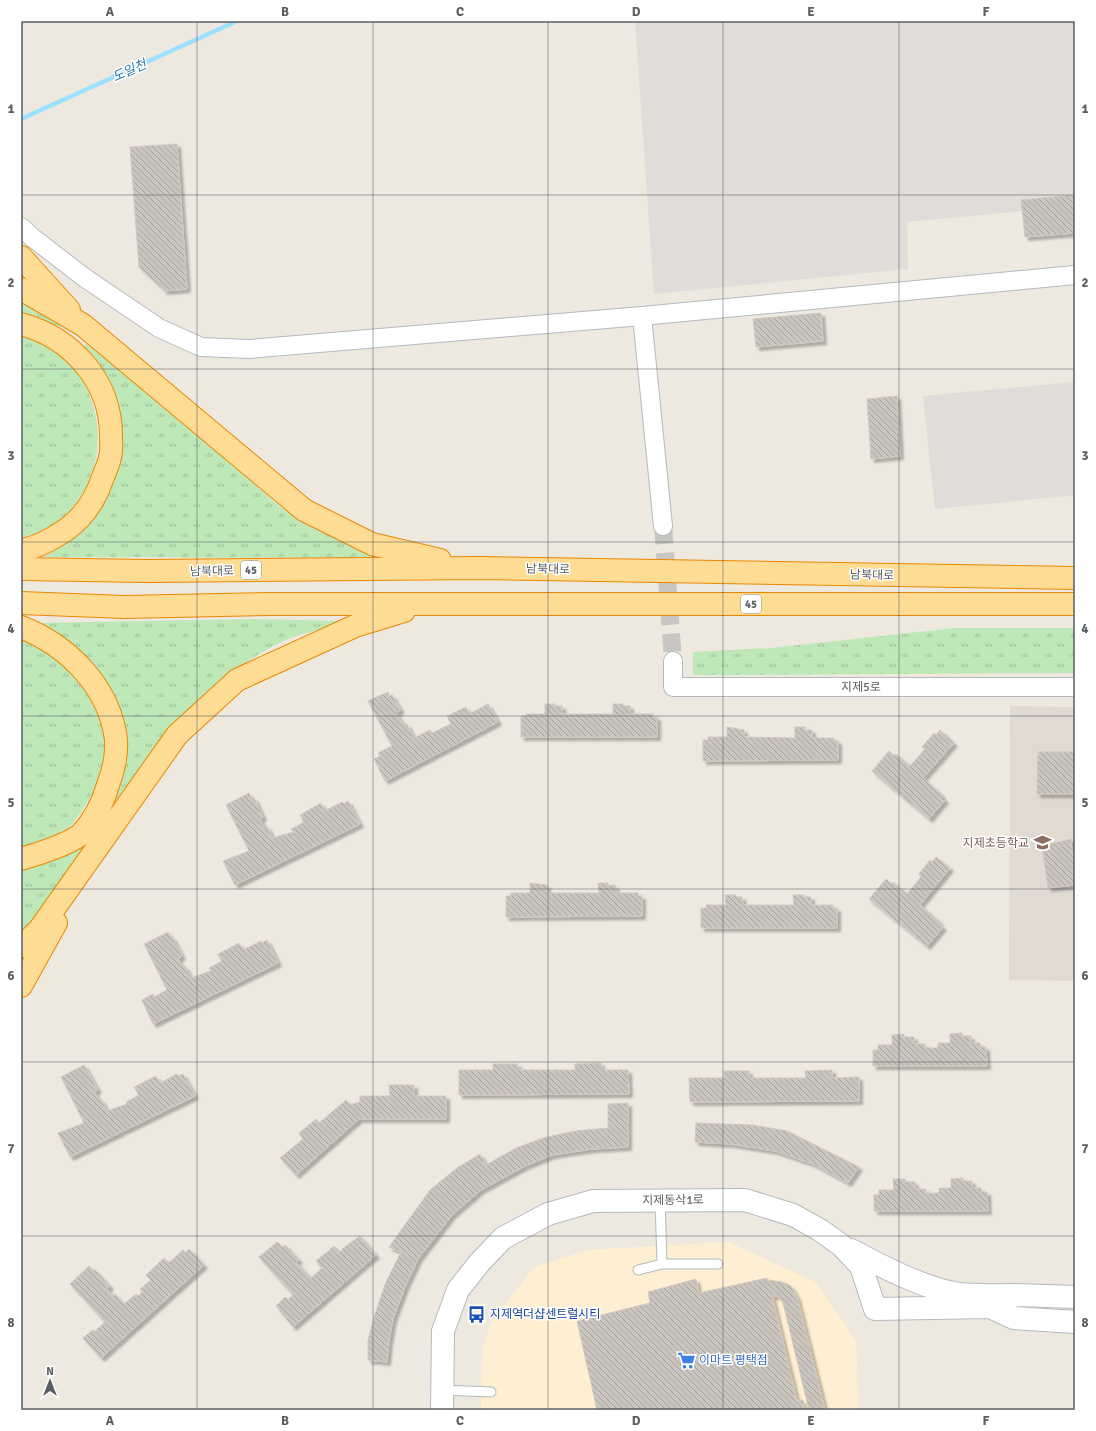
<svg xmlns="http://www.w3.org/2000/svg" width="1096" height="1431" font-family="Signika,'Noto Sans KR',sans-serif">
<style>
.commercial{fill:#ffefd2}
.industrial{fill:#e0dcd7}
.education{fill:#e0dad0}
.grass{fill:url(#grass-tufts)}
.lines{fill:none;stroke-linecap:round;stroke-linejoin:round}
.stream{stroke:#9de0ff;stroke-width:4.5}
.building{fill:url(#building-back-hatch);stroke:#d2c9bd;filter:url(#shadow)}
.minor-tunnel{stroke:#c8c6c0;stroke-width:18;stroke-dasharray:18 9;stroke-linecap:butt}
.service-casing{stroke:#b5b9be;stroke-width:11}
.minor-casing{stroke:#b5b9be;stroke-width:20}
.tertiary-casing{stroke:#b5b9be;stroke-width:24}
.trunk-casing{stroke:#ec8700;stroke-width:24}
.service{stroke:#fff;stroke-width:9}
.minor{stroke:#fff;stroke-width:18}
.tertiary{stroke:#fff;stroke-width:22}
.trunk{stroke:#ffdc93;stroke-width:22}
.grid{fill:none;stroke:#585e62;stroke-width:1;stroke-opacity:0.55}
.labels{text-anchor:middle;stroke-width:3;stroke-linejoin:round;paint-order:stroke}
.shield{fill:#fff;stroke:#8a8e91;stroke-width:1}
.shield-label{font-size:11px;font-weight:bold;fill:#585e62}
.street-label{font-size:12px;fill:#585e62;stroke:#fff}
.education-label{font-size:12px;fill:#785e54;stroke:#fff;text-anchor:end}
.transit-label{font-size:12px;fill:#164399;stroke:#fff;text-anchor:start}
.shop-label{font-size:12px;fill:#366cbe;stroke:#fff;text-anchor:start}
.water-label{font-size:13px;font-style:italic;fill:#2d77a9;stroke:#fff}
.neatline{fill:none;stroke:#585e62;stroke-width:1.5}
.grid-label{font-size:13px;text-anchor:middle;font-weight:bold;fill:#585e62}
</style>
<defs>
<pattern id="grass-tufts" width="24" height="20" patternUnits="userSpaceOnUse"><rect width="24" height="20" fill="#bee8b8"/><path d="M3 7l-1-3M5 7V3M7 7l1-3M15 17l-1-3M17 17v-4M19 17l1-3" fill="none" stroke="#9dbf99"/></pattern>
<pattern id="building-back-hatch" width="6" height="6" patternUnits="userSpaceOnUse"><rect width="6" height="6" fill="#cac5be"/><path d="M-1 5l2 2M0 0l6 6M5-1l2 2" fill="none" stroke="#a7a39e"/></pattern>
<filter id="shadow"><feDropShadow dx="3.5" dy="3.5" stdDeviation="1" flood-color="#0004"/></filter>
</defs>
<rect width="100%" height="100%" fill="#ede9df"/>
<!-- commercial -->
<path class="commercial" d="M729,1242L817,1283L856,1341L859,1410H481L482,1348L492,1321L534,1267L587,1250Z"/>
<!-- industrial -->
<g class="industrial">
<path d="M635,21H1075V206L907,222L908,269L654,294Z"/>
<path d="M1075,382V495L935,509L923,396Z"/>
</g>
<!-- education -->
<path class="education" d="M1010,706L1075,707V981L1009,980Z"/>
<!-- grass -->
<g class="grass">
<path d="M21,298L62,324L58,329L21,313Z"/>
<path d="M21,332C27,334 35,336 41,339C52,346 65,357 74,367C78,371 80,377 83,382C108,426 101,482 64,516C52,528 36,533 21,539Z"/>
<path d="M86,344L92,346L184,421L279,506L310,526L382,555V558L44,557C58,549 73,541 84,530C117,498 131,442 116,399C111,386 90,360 82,348Z"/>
<path d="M256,619L338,621V624C323,629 306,632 291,638C252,654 219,681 189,709L21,939V867L109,805L115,710L30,623Z"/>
<path d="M955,628H1075V673L693,675V652L771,648Z"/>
<path d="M21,637L66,663L99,709L106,742L104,765L98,783L86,805L70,827L41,845L21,851Z"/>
</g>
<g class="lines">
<!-- stream -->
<path class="stream" d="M21,119L237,21"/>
</g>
<!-- building -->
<g class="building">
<path d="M177,144L187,289L165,291L139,267L130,147Z"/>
<path d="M1075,195V233L1025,237L1021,200Z"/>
<path d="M821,313L823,341L756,347L753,319Z"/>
<path d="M897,396L900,456L871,459L867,399Z"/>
<path d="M388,692L389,696L392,695L401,710L396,713L404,726L407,724L414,738L430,730L432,733L451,724L447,716L466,707L469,714L488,704L498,722L385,781L374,759L380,756L378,753L392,746L368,701Z"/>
<path d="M545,704H555V706H562V714H613V704H623V706H630V714H653V717H657V737H521V716H526V714H545Z"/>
<path d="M727,727L744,730V737L795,738V727H805V730H812V738H834V740L838,741V760L703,761V740H708V737H727Z"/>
<path d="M940,730L954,743L923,778L942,795L941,796L945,800L929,819L872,771L889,751L894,756L896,754L910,766L925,749L922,747L934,733L936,735Z"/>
<path d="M1038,752H1075V794H1037Z"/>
<path d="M249,793L252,799L254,798L263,817L260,819L264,828L267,826L272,838L293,832L291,829L304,822L300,815L321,803L325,811L342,802L344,804L348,801L360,824L235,885L223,861L249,851L226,805Z"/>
<path d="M1071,839L1072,853L1075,852V885L1048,888L1042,846Z"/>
<path d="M936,857L950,868L920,905L940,922L938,923L943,927L927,946L869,899L886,879L891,884L893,882L907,894L921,877L919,874L930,860L932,862Z"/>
<path d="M530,883L547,885V893H599L598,883H608V886L615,885L616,893H638V896H642V916L506,917V896H511V893H530Z"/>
<path d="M725,895H736V897H742L743,905H794L793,895H804V897H811V905H833V908H837V928H701V908H707L706,905H726Z"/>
<path d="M168,932L171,938L172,937L182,956L178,959L182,967L185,966L191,978L211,971L209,968L222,961L218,954L239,943L243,950L261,941L262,943L267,940L278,963L153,1024L142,1000L153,994L154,997L167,990L144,944Z"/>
<path d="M962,1033V1036H971V1043H980V1047H986L987,1066H873V1050H878V1045H892V1035L904,1034V1037H914V1044H925V1048H938V1043H950V1034Z"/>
<path d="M601,1063L602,1070H628L629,1094L459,1095V1070H493V1064H518V1070H575V1064Z"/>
<path d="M84,1065L98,1090L94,1092L99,1100L101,1099L107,1111L127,1104L126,1102L139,1095L134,1087L156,1076L160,1083L177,1074L178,1076L183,1074L195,1096L70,1157L58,1133L84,1123L61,1077Z"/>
<path d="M832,1070V1078L859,1077V1101L690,1102L689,1078H724V1071H749V1078H806L805,1071Z"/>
<path d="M389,1085H414V1096H446V1119H359L296,1175L280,1158L303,1139L299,1133L316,1119L319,1123L346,1100L350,1105L360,1102V1096H390Z"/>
<path d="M628,1103V1147L592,1149L552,1155L525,1166L481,1190L452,1215L418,1259L405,1287L393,1319L389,1341L387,1362L368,1360V1340L374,1317L386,1282L401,1252L389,1247L430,1190L457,1168L480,1154L486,1165L516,1148L543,1138L575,1131L608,1128V1104Z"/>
<path d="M696,1123L753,1125L787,1131L859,1167L848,1183L813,1164L775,1151L731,1144L695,1142Z"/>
<path d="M963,1178V1181H972V1188H981V1192H987L988,1211H874V1195H879V1190H894L893,1179H905V1182H915V1189H926V1193H939V1188H951V1179Z"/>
<path d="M360,1236L376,1255L293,1327L276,1306L285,1297L288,1299L293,1295L259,1257L277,1242L282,1247L285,1245L299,1260L296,1262L311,1278L322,1268L316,1261L334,1246L340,1252L343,1250L342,1249Z"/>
<path d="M189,1249L204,1265L101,1358L83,1338L93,1330L94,1332L105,1322L70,1284L89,1266L94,1271L95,1270L110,1286L107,1289L113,1296L115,1294L124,1304L136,1294L138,1296L142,1292L140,1289L151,1280L146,1275L164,1258L169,1263L183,1250L185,1253Z"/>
<path d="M767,1278L768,1280L782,1282L791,1286L797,1297L825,1410H809L783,1303L779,1297L776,1296H772L797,1401L803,1400L806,1410H597L577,1321L650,1303L648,1292L696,1279L699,1293Z"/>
</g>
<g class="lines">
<!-- minor-tunnel -->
<path class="minor-tunnel" d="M663,526L673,661"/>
<defs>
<g id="service">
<path d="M660,1200L662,1264"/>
<path d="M638,1270L662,1264H718"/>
<path d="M442,1390L491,1392"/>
</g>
<g id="minor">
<path d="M21,227L33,238L85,278L159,328L201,347L249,349L642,316L1075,275"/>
<path d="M642,316L663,526"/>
<path d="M673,661V687H1075"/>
</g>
<g id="tertiary">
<path d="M851,1250C881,1266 925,1289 959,1294C977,1296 996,1295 1015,1295"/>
<path d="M1002,1301L1015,1295L1075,1297"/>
<path d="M442,1410L443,1331L458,1290L480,1262L503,1238L548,1214L593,1201L745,1200L793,1215L820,1230L841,1245L861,1266L875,1309L990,1307L1014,1318L1075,1322"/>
</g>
<g id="trunk">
<path d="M21,257L69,310"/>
<path d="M21,289L83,325L304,510L372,544L440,560"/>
<path d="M21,324C72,338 111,381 111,436C111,443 112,451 110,457C109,464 105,471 103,477C96,498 85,516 67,529C54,538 38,548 21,550"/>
<path d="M21,569L147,571L480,568L1075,578"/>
<path d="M21,603L125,607L271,604H1075"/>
<path d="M21,627C69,646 110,688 116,740C117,755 113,772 108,785C103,802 95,819 82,833C73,843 35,855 21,859"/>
<path d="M21,947L39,930L177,735L237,680L355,626L404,611"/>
<path d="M21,986L56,923"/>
</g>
</defs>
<!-- service casing -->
<use href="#service" class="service-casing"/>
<!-- minor casing -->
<use href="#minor" class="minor-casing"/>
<!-- tertiary casing -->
<use href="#tertiary" class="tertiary-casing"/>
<!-- trunk casing -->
<use href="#trunk" class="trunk-casing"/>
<!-- service -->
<use href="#service" class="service"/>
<!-- minor -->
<use href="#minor" class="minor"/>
<!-- tertiary -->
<use href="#tertiary" class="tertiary"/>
<!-- trunk -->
<use href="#trunk" class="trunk"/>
</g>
<!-- grid -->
<path class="grid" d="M197,21V1410M373,21V1410M548,21V1410M723,21V1410M899,21V1410M21,195H1075M21,369H1075M21,542H1075M21,716H1075M21,889H1075M21,1062H1075M21,1236H1075"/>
<!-- icons -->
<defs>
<symbol id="school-bare" viewBox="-9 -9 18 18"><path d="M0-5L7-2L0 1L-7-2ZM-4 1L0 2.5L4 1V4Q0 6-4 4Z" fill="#8d6e63" stroke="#fff" stroke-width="2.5" paint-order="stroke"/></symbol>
<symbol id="bus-bare" viewBox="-9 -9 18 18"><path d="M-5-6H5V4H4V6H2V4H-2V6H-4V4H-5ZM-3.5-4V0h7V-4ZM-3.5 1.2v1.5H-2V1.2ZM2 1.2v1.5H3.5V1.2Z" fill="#1a4fb4" stroke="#fff" stroke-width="2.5" paint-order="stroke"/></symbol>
<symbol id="supermarket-bare" viewBox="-9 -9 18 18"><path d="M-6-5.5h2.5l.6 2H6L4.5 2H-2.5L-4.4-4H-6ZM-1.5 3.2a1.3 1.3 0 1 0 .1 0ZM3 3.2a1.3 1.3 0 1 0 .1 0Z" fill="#3f7fe0" stroke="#fff" stroke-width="2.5" paint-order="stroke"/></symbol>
</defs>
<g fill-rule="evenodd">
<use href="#school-bare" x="1030" y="830" width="25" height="25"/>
<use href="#bus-bare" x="464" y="1302" width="25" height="25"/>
<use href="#supermarket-bare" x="674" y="1348" width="25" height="25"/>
</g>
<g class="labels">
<!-- shield labels -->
<g class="shield">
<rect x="241" y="561" width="20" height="18" rx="3"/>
<rect x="741" y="595" width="20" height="18" rx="3"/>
</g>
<g class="shield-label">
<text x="251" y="574">45</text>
<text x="751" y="608">45</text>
</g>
<!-- street labels -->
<g class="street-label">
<text transform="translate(548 569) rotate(1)" y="4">남북대로</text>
<text transform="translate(212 571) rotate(-1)" y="4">남북대로</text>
<text transform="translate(872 575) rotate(1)" y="4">남북대로</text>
<text x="861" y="691">지제5로</text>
<text transform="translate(673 1200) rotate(-1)" y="4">지제동삭1로</text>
</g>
<!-- education labels -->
<g class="education-label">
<text x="1029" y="847">지제초등학교</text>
</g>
<!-- transit labels -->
<g class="transit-label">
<text x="490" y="1318">지제역더샵센트럴시티</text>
</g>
<!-- shop labels -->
<g class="shop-label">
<text x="699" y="1364">이마트 평택점</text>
</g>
<!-- water labels -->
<g class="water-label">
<text transform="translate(129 70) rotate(-24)" y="5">도일천</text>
</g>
</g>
<!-- border -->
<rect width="1096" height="1431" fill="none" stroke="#ffffff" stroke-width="44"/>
<!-- north arrow -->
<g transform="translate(50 1381)" stroke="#ffffff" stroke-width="3" paint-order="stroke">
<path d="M0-3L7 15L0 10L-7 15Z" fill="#585e62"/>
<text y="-6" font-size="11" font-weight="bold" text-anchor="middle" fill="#585e62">N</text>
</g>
<rect x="22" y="22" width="1052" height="1387" class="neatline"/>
<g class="grid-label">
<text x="110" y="16">A</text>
<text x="285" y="16">B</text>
<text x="460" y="16">C</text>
<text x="636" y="16">D</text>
<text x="811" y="16">E</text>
<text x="986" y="16">F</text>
<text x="11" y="113">1</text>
<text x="1085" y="113">1</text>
<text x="11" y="287">2</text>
<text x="1085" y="287">2</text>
<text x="11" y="460">3</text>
<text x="1085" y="460">3</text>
<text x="11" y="633">4</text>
<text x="1085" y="633">4</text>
<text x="11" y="807">5</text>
<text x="1085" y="807">5</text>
<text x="11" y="980">6</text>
<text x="1085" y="980">6</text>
<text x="11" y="1153">7</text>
<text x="1085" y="1153">7</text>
<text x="11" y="1327">8</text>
<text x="1085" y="1327">8</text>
<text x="110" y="1425">A</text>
<text x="285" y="1425">B</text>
<text x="460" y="1425">C</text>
<text x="636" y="1425">D</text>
<text x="811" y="1425">E</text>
<text x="986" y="1425">F</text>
</g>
</svg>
